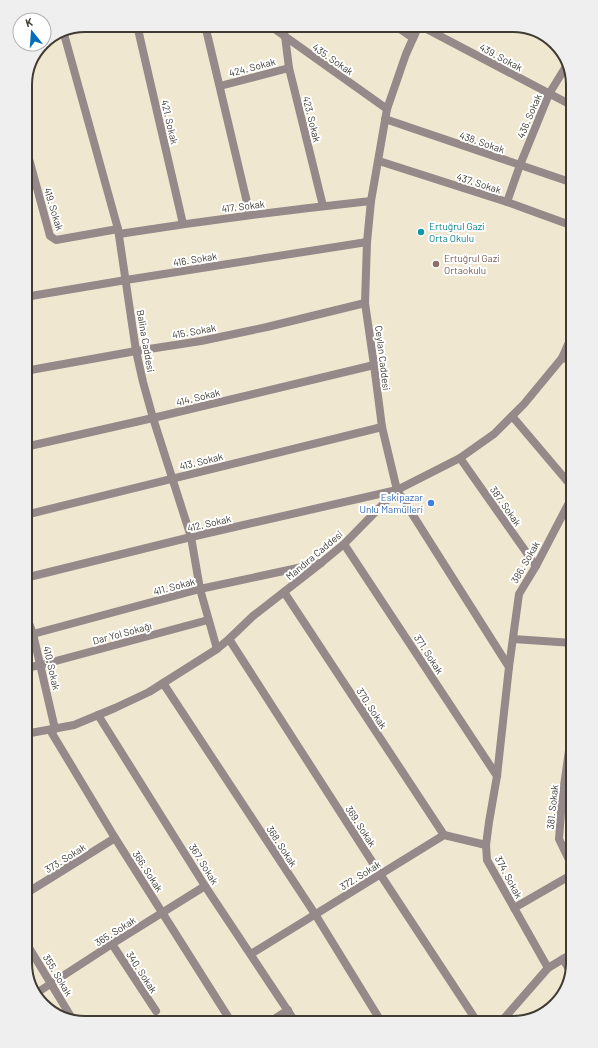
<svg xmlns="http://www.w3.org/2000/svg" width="598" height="1048" font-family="Barlow,sans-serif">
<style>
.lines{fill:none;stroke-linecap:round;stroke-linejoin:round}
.minor{stroke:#958989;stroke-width:8}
.tertiary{stroke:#958989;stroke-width:8}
.culture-dot{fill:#0f9aa8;stroke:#fff;stroke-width:1.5}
.education-dot{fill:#8d6e63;stroke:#fff;stroke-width:1.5}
.shop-dot{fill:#3f7fe0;stroke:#fff;stroke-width:1.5}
.labels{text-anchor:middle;stroke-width:4;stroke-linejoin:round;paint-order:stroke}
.street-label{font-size:10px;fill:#3f3b32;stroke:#fff}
.culture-label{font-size:10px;fill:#0d838f;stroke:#fff;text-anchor:start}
.education-label{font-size:10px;fill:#785e54;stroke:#fff;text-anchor:start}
.shop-label{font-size:10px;fill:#366cbe;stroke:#fff;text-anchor:end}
.rim{fill:none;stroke:#3f3b32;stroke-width:2}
</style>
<rect width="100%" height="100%" fill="#f0e7d0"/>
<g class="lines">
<!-- minor -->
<g class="minor">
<path d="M137,25L183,224"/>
<path d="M205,25L250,215"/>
<path d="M269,25L387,109"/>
<path d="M394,25L413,38"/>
<path d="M419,25L406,54L387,109L371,201L367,242L365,303L374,365L382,427L397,490L509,667"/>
<path d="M419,25L573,106"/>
<path d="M64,34L118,229L136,351L143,382L153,418L191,537L200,589L217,649"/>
<path d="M285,36L289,68L323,206"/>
<path d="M220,86L289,68"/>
<path d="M385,119L573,183"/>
<path d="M25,144L50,236L56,240L118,229"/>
<path d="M379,161L507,202L573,226"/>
<path d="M507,202L520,165L549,94L568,63"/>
<path d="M119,234C203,221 287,210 371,201"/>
<path d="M25,297L126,280L367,242"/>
<path d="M562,358L573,361"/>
<path d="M25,371L136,351L201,341L267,327L365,303"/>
<path d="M512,416L573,488"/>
<path d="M25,447L153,418L374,365"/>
<path d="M460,458L536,566"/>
<path d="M25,515L382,427"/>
<path d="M344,544L497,776"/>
<path d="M25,578L191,537L397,490"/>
<path d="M284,592L444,835"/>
<path d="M25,612L33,634L55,729"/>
<path d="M33,634L200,589L321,563"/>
<path d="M229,639L380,874L478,1023"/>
<path d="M513,639L573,643"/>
<path d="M25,668L41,665L208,620"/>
<path d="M163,683L315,914L382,1023"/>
<path d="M98,715L205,886L296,1023"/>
<path d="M50,730L115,838L232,1023"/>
<path d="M573,868L559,839L562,800L573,722"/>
<path d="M25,894L115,838"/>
<path d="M514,908L573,874"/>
<path d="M25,941L73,1020"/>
<path d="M112,944L156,1011"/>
<path d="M251,954L444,835L486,845"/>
<path d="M563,959L570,971"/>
<path d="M548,968L487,860L486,845L489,822L497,776L509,667L519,594L536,566L573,495"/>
<path d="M35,994L112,944L205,886"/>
<path d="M268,1023L288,1010"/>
<path d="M500,1023L548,968L573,953"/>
</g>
<!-- tertiary -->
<path class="tertiary" d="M25,734L74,725L115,708L149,692L217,649L229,639L253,616L321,563L344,544L397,490L460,458L494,434L524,404L562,358L573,333"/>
</g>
<!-- markers -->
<circle class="culture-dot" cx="421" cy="232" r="4"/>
<circle class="education-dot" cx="436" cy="264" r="4"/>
<circle class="shop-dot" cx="431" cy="503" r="4"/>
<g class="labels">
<!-- street labels -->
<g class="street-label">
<text transform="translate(501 57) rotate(28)" y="4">439. Sokak</text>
<text transform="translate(333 59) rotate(35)" y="4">435. Sokak</text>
<text transform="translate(252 67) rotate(-15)" y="4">424. Sokak</text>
<text transform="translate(529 116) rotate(-67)" y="4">436. Sokak</text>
<text transform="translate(312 119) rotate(76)" y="4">423. Sokak</text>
<text transform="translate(170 122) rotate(77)" y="4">421. Sokak</text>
<text transform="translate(482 142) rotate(19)" y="4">438. Sokak</text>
<text transform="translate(479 183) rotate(18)" y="4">437. Sokak</text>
<text transform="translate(243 206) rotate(-7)" y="4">417. Sokak</text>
<text transform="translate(54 209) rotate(73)" y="4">419. Sokak</text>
<text transform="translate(195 259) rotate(-9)" y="4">416. Sokak</text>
<text transform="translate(194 331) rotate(-10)" y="4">415. Sokak</text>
<text transform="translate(146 341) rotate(80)" y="4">Balina Caddesi</text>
<text transform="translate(383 358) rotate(83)" y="4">Ceylan Caddesi</text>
<text transform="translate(198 397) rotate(-14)" y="4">414. Sokak</text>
<text transform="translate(201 461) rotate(-14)" y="4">413. Sokak</text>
<text transform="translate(506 506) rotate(55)" y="4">387. Sokak</text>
<text transform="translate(209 523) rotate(-13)" y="4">412. Sokak</text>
<text transform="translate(314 555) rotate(-40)" y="4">Mandıra Caddesi</text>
<text transform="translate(525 562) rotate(-60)" y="4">386. Sokak</text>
<text transform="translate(174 586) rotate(-15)" y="4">411. Sokak</text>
<text transform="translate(122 633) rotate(-15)" y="4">Dar Yol Sokağı</text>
<text transform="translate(429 654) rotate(57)" y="4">371. Sokak</text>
<text transform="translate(52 668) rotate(77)" y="4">410. Sokak</text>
<text transform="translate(372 708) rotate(57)" y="4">370. Sokak</text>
<text transform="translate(552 807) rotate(-84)" y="4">381. Sokak</text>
<text transform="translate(361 826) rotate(57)" y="4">369. Sokak</text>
<text transform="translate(282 846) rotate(57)" y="4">368. Sokak</text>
<text transform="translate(65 858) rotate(-32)" y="4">373. Sokak</text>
<text transform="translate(204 864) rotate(58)" y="4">367. Sokak</text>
<text transform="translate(148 871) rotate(57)" y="4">366. Sokak</text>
<text transform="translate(360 875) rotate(-32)" y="4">372. Sokak</text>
<text transform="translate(509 877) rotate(62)" y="4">374. Sokak</text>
<text transform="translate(115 931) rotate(-32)" y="4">365. Sokak</text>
<text transform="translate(142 972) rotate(57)" y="4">340. Sokak</text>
<text transform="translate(58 975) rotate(59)" y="4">355. Sokak</text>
</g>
<!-- culture labels -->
<g class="culture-label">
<text x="429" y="230">Ertuğrul Gazi<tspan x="429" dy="12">Orta Okulu</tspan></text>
</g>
<!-- education labels -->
<g class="education-label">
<text x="444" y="262">Ertuğrul Gazi<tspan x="444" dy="12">Ortaokulu</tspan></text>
</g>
<!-- shop labels -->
<g class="shop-label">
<text x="423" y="501">Eskipazar<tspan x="423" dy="12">Unlu Mamülleri</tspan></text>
</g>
</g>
<!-- crop -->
<path d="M0 0H598V1048H0ZM85 32H513A53 53 0 0 1 566 85V963A53 53 0 0 1 513 1016H85A53 53 0 0 1 32 963V85A53 53 0 0 1 85 32Z" fill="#f0efef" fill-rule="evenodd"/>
<path class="rim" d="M85 32H513A53 53 0 0 1 566 85V963A53 53 0 0 1 513 1016H85A53 53 0 0 1 32 963V85A53 53 0 0 1 85 32Z"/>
<!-- north arrow -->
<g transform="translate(32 32) rotate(343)"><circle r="19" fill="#ffffff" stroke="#b2b1ad"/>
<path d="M0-3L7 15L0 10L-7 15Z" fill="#006eb9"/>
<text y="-6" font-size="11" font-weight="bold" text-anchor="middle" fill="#3f3b32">K</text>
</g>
</svg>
